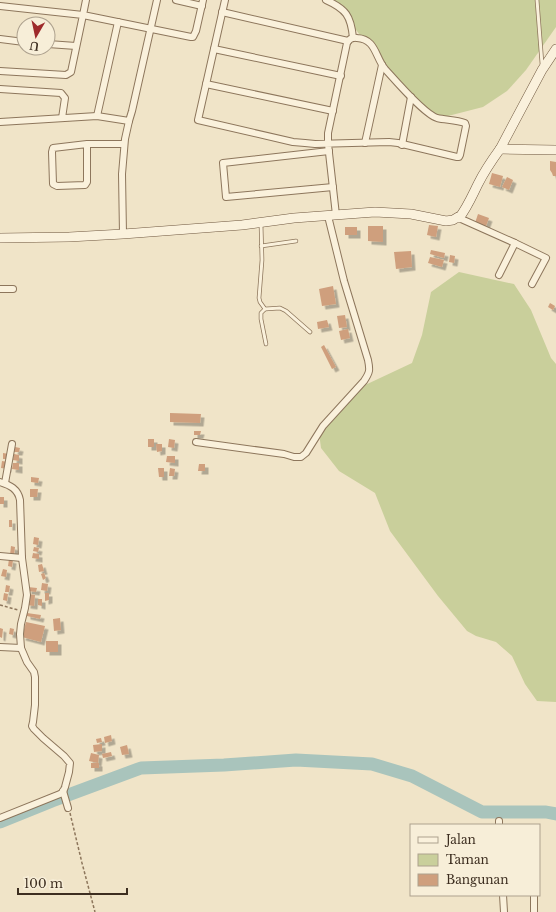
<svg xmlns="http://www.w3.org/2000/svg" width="556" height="912" font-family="'Libre Baskerville',serif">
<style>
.green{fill:#c9cf9b}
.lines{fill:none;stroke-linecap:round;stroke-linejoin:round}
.river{stroke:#a9c4bc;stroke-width:13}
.building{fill:#cf9f7d;filter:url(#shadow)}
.lane-casing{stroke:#8d765c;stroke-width:4.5}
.street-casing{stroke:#8d765c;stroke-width:8}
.secondary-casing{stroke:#6f573f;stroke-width:10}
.path{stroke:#8d765c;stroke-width:1.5;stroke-dasharray:3 2;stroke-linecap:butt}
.lane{stroke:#faf1dc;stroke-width:3}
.street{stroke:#faf1dc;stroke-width:6}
.secondary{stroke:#faf1dc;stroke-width:9}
</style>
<defs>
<filter id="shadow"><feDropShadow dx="3.5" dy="3.5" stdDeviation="0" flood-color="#0004"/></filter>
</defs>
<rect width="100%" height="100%" fill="#f0e4c8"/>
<!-- green -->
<g class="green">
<path d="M332,0H556V27L526,70L507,91L483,107L444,117L428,111L380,60Z"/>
<path d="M459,272L514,284L531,310L551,358L556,364V702L537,701L525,684L512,656L496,642L476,636L467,631L438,596L390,531L375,493L339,471L321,448L319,433L363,386L412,363L422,335L431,292Z"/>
</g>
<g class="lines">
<!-- river -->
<path class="river" d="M0,822L52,801L141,768L224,765L296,760L372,764L412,776L482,812H546L556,814"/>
</g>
<!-- building -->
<g class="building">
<path d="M550,161L556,162V176H553L552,173L550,170Z"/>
<path d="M492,173L503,176L500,187L489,184Z"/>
<path d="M507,177L513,180L509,190L502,187Z"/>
<path d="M478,214L489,218L486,226L475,223Z"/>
<path d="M429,225L438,226L436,237L427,235Z"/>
<path d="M368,226H383V242L368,241Z"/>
<rect x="345" y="227" width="12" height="8"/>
<path d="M431,250L445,253L444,258L430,254Z"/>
<path d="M411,251L412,267L396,269L394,252Z"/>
<path d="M450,255L455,256L454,263L449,262Z"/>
<path d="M430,257L444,260L442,267L428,263Z"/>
<path d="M333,286L336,304L322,306L319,289Z"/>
<path d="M550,303L555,306L553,310L548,307Z"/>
<path d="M345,315L347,327L339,328L337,316Z"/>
<path d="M327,320L329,327L318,329L317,322Z"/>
<path d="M348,329L350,338L341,340L339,331Z"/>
<path d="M324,345L336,367L332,369L321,347Z"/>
<path d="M170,413L201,414L200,423L170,422Z"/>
<path d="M194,431H201L200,435H194Z"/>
<rect x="148" y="439" width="6" height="8"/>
<path d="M169,439L175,440L174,448L168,447Z"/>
<path d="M156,444H162V451L157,452Z"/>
<path d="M15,447L20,448L19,452H14Z"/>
<path d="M3,453L9,454L8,459H3Z"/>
<path d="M14,454L19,455V461L13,460Z"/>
<path d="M167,456H175V463L166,462Z"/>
<path d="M2,461L8,462V469L1,468Z"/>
<path d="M13,463H19V470L12,469Z"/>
<path d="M199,464H205V471H198Z"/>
<path d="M158,468H164V477H159Z"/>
<path d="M170,468L175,469L174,476H169Z"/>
<path d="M31,477L39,478L38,483L31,482Z"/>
<path d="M30,489H38L37,497H30Z"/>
<rect x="0" y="497" width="4" height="7"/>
<rect x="9" y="520" width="3" height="7"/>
<path d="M34,537L39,538L38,545L33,544Z"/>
<path d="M11,546L15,547L14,555H10Z"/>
<path d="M34,547L39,548L38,552L33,551Z"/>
<path d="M33,553L39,554V559L32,558Z"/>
<path d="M9,559L13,560L12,567L8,566Z"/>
<path d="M42,564L44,571L39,572L38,565Z"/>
<path d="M3,569L7,570L6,577L1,576Z"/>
<path d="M44,573L46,578L43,580L41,574Z"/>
<path d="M42,583L48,584L47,591L41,590Z"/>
<path d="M6,585L10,586L9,592H5Z"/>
<path d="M28,587L37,588L36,592L28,591Z"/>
<path d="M4,593L8,594L7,601L3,600Z"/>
<path d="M45,593H49V600L45,601Z"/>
<path d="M28,594L35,595L34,606L27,605Z"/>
<path d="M38,599H42V606L38,605Z"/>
<path d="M27,613L41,615L40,619L27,616Z"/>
<path d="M60,618L61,630L54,631L53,619Z"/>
<path d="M26,622L45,626L41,642L22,637Z"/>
<path d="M0,628L3,629L2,638L0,637Z"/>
<path d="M10,628L14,629L13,635L9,634Z"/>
<rect x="46" y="641" width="12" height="11"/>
<path d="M111,735L112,741L105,743L104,737Z"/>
<path d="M101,738L102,742L97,743L96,739Z"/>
<path d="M102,744V751L94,752L93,745Z"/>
<path d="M127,745L129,754L122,755L120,747Z"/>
<path d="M111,752L112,756L103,758L102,754Z"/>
<path d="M91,753L99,755L98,763L89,761Z"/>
<rect x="91" y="763" width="8" height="5"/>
</g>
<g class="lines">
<defs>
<g id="lane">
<path d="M537,0L542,64"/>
<path d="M261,224L262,260L259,298L260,302L265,309L280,308L286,311L310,332"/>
<path d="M261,246L296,241"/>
<path d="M265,309L261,313V319L266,344"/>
</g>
<g id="street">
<path d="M86,0L83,15L191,37H193L196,31L203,0"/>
<path d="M176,0L202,6"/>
<path d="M225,0L198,120L293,142L305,143L315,144L389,142L398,143L457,157H459L460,155L466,126L465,123C456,120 446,120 437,118C424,114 395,80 385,69C375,57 376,39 357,38C352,37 349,39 347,43L328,133V144L336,215"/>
<path d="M326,0C346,9 351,16 353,38"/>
<path d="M0,6L83,15L71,72L66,75L0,71"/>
<path d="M222,12L348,41"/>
<path d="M0,39L24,42"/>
<path d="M48,44L76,46"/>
<path d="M214,49L341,76"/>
<path d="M206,84L333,111"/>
<path d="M0,89L61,93L65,98L62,118"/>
<path d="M97,116L118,22"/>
<path d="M0,122L97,116L129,121"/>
<path d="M365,143L382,65"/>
<path d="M87,144V182L85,185L57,186L53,184L52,152L53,148L87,144H124"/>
<path d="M402,145L411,97"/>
<path d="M329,151L223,163L226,197L333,187"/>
<path d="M459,218L515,243L546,258L532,284"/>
<path d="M123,234L122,174L125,139L129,121L132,111L157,0"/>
<path d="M499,275L515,243"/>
<path d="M0,289H13"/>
<path d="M196,442L284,454L294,457H301L306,453L323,426L364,381C370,372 370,370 368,360L344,281L328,216"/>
<path d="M0,482C10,485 18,489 20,500L22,558L27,595L25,608L21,624L20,634L21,648L27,662L34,672L35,677V705L33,722L32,726L34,729L43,738L64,756L70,763L69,772L65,787L63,792L60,794L0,818"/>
<path d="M5,483L12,444"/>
<path d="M0,556L22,558"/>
<path d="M0,647L21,648"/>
<path d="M63,791L68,808"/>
<path d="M499,821V825"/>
<path d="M503,895L504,912"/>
<path d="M534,895V912"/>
</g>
<g id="secondary">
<path d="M500,149L556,150"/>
<path d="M0,238L69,237L123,234L242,225L294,218L375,212L411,214L446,221L453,220L458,217L459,218C467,208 472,196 478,184C484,172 492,160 500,149L542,70L556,49"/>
</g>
</defs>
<!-- lane casing -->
<use href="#lane" class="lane-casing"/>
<!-- street casing -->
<use href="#street" class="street-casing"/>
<!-- secondary casing -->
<use href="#secondary" class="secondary-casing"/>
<!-- path -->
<g class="path">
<path d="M0,605L18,610"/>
<path d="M70,813L82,863L95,912"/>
</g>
<!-- lane -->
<use href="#lane" class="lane"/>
<!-- street -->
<use href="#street" class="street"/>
<!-- secondary -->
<use href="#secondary" class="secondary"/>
</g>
<!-- legend -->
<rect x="410" y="824" width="130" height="72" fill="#f7eed8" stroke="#ada18e"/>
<rect x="418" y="837" width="20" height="6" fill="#faf1dc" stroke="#ada18e"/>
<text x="446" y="844" font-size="12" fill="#3d2e20">Jalan</text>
<rect x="418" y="854" width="20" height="12" fill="#c9cf9b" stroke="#ada18e"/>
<text x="446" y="864" font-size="12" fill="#3d2e20">Taman</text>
<rect x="418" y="874" width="20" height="12" fill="#cf9f7d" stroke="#ada18e"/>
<text x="446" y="884" font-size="12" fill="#3d2e20">Bangunan</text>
<!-- north arrow -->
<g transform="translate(36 36) rotate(189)"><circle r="19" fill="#f7eed8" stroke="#ada18e"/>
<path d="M0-3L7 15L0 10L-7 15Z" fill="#9e2a2b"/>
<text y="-6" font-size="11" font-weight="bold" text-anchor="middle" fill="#3d2e20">U</text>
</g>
<!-- scale -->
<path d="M18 888v6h109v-6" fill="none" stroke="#3d2e20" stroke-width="2"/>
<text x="24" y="888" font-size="12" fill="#3d2e20" stroke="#f7eed8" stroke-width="3" paint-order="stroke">100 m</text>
</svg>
